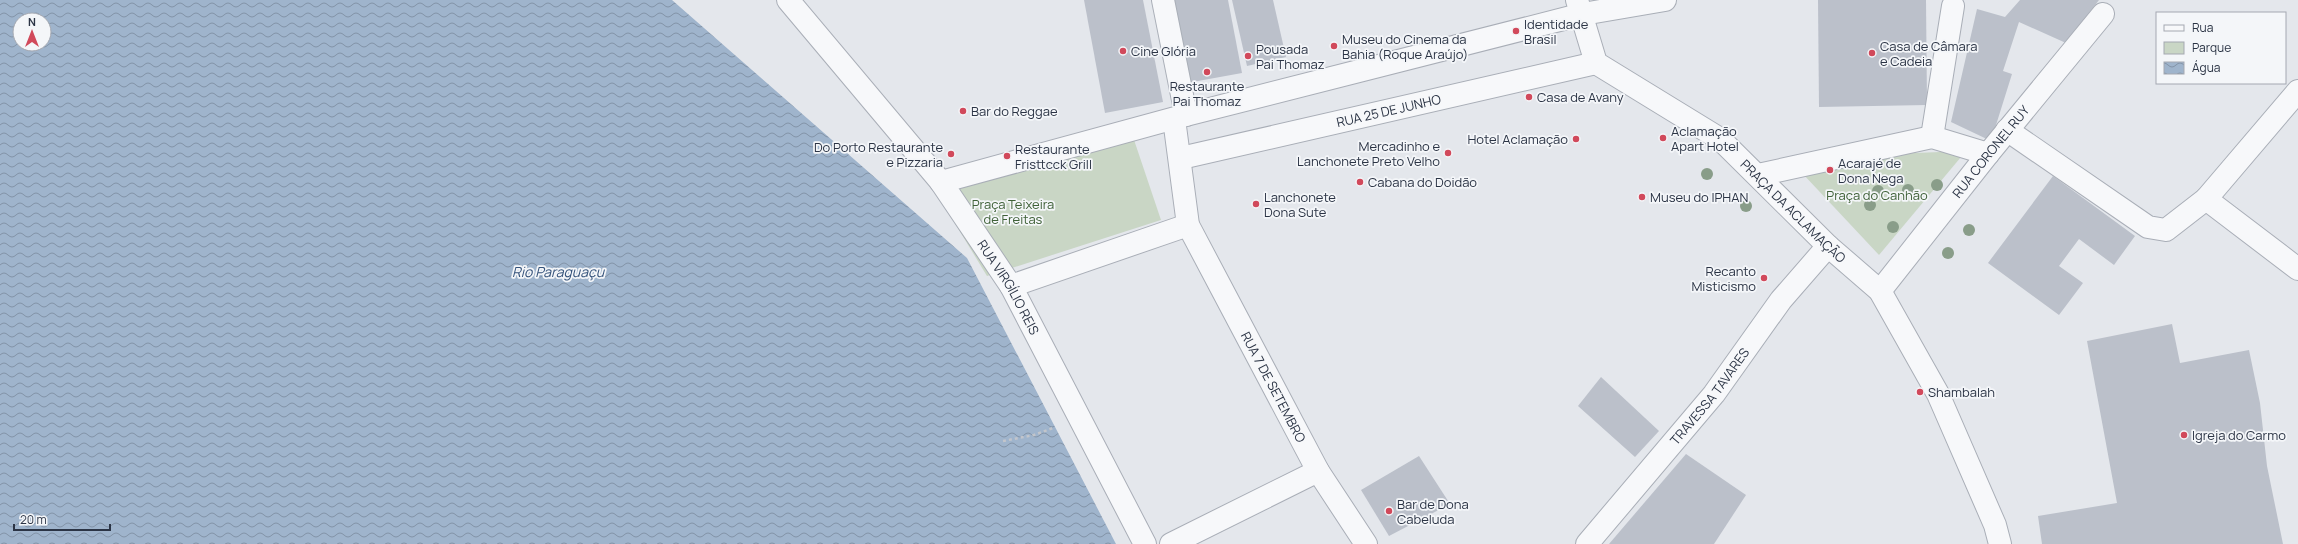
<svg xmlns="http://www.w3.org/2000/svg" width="2298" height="544" font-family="Manrope,sans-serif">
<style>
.park{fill:#c9d6c5}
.water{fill:url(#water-waves);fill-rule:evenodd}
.building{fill:#bbc0ca}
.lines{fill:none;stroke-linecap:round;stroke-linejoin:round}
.minor-casing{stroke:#a9aeb7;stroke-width:24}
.path{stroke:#c2c5cb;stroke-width:2.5;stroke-dasharray:3 3;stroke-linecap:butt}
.minor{stroke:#f7f8fa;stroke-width:22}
.tree{fill:#899d89}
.poi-dot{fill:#d1495b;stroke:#f4f6f9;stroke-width:1.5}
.labels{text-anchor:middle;stroke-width:3.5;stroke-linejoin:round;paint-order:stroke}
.poi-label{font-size:13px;fill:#2b3445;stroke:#f4f6f9;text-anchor:start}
.street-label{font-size:13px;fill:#2b3445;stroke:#f4f6f9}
.park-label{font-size:13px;fill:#3f6138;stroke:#f4f6f9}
.water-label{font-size:14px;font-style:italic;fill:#34527a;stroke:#f4f6f9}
</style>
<defs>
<pattern id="water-waves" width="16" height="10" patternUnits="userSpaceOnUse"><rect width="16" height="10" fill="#9fb4cc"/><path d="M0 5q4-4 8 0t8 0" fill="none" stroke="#8293a7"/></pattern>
</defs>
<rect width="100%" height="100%" fill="#e4e7ec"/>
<!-- park -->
<g class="park">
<path d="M1129,125L1161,220L987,276L928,179Z"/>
<path d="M1966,151L1879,255L1788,158Z"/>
</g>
<!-- water -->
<path class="water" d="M0,0H672L967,258L1116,544H0ZM20,20H44V44H20Z"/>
<!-- building -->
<g class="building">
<path d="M1084,0H1143L1163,102L1105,113Z"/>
<path d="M1171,0H1228L1242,73L1187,83Z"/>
<path d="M1232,0H1273L1286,57L1247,66Z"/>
<path d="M1818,0H1926L1927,105L1819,107Z"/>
<path d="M2020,0H2099L2066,43L2019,22L2003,71L2012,74L1991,141L1951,122L1977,9L2005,17Z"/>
<path d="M2053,176L2135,236L2114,265L2079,239L2059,266L2083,283L2059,315L1988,263Z"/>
<path d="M2172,324L2180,363L2249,350L2260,403L2267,466L2283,544H2042L2038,516L2117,503L2087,341Z"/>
<path d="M1601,377L1659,431L1635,457L1578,406Z"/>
<path d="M1686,454L1746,495L1714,544H1609Z"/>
<path d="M1419,456L1450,504L1389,536L1361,490Z"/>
</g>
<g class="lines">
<defs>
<g id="minor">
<path id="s1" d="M788,0L941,182L1011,286L1145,544"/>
<path d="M1163,0L1186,115"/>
<path id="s2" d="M1577,0L1596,63L1720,139L1828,246L1880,291L1938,394L1995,525L2000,544"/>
<path id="s3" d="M1174,119L1188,225L1318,471L1366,544"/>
<path d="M2007,130L2148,227L2166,230L2206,199L2298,91"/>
<path d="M1932,137L1953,6"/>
<path id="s4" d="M1181,158L1596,63"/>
<path d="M1758,175L1932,137L1988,154"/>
<path d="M941,182L1186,115L1583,14L1665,0"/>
<path d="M2206,199L2298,269"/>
<path d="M1011,286L1188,225"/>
<path id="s5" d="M1880,291L1988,154L2103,14"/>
<path d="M1171,544L1318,471"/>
<path id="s6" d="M1587,544L1714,394L1781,300L1828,246"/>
</g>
</defs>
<!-- minor casing -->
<use href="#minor" class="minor-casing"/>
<!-- path -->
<path class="path" d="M1003,441L1034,435L1053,428"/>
<!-- minor -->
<use href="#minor" class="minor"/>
</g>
<!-- trees -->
<g class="tree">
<circle cx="1707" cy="174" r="6"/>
<circle cx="1937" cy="185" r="6"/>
<circle cx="1908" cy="190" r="6"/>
<circle cx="1878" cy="191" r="6"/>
<circle cx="1870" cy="205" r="6"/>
<circle cx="1746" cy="206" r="6"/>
<circle cx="1893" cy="227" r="6"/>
<circle cx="1969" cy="230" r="6"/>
<circle cx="1948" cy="253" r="6"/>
</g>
<!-- markers -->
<g class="poi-dot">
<circle cx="1516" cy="31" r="4"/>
<circle cx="1334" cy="46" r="4"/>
<circle cx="1123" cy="51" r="4"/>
<circle cx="1872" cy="53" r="4"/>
<circle cx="1248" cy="56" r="4"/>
<circle cx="1207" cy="72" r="4"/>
<circle cx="1529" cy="97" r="4"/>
<circle cx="963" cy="111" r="4"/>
<circle cx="1663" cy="138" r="4"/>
<circle cx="1576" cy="139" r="4"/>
<circle cx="1448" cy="153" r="4"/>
<circle cx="951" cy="154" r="4"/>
<circle cx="1007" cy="156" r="4"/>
<circle cx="1830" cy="170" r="4"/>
<circle cx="1360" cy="182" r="4"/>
<circle cx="1642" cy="197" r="4"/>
<circle cx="1256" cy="204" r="4"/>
<circle cx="1764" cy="278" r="4"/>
<circle cx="1920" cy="392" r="4"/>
<circle cx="2184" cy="435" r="4"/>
<circle cx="1389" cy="511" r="4"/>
</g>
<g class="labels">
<!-- poi labels -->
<g class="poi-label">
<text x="1524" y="29">Identidade<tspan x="1524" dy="15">Brasil</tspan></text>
<text x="1342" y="44">Museu do Cinema da<tspan x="1342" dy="15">Bahia (Roque Araújo)</tspan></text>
<text x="1880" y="51">Casa de Câmara<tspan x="1880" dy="15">e Cadeia</tspan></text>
<text x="1256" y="54">Pousada<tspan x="1256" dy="15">Pai Thomaz</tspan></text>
<text x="1131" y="56">Cine Glória</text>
<text x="1207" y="91" text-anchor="middle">Restaurante<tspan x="1207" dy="15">Pai Thomaz</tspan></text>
<text x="1537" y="102">Casa de Avany</text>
<text x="971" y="116">Bar do Reggae</text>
<text x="1671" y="136">Aclamação<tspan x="1671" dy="15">Apart Hotel</tspan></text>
<text x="1568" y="144" text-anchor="end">Hotel Aclamação</text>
<text x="1440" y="151" text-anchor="end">Mercadinho e<tspan x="1440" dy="15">Lanchonete Preto Velho</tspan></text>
<text x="943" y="152" text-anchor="end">Do Porto Restaurante<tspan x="943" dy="15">e Pizzaria</tspan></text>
<text x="1015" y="154">Restaurante<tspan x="1015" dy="15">Fristtcck Grill</tspan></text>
<text x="1838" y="168">Acarajé de<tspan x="1838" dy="15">Dona Nega</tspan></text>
<text x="1368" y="187">Cabana do Doidão</text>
<text x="1264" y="202">Lanchonete<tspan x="1264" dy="15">Dona Sute</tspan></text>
<text x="1650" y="202">Museu do IPHAN</text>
<text x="1756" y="276" text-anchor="end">Recanto<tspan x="1756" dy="15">Misticismo</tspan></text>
<text x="1928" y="397">Shambalah</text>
<text x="2192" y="440">Igreja do Carmo</text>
<text x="1397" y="509">Bar de Dona<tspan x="1397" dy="15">Cabeluda</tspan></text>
</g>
<!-- street labels -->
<g class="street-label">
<text dy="5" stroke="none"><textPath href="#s4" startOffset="213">RUA 25 DE JUNHO</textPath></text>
<text dy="5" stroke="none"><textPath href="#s5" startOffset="178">RUA CORONEL RUY</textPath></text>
<text dy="5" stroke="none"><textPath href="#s2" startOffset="314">PRAÇA DA ACLAMAÇÃO</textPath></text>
<text dy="5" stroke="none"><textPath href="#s1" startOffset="363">RUA VIRGÍLIO REIS</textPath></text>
<text dy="5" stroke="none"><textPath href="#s3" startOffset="290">RUA 7 DE SETEMBRO</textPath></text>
<text dy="5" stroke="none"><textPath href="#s6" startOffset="192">TRAVESSA TAVARES</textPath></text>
</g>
<!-- park labels -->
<g class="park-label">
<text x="1877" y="200">Praça do Canhão</text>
<text x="1013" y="209">Praça Teixeira<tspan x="1013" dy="15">de Freitas</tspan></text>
</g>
<!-- water labels -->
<g class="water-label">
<text x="558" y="277">Rio Paraguaçu</text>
</g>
</g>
<!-- legend -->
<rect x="2156" y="12" width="130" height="72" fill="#f4f6f9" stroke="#a4a8b1"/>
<rect x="2164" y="25" width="20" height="6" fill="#f7f8fa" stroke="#a4a8b1"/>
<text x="2192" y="32" font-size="12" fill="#2b3445">Rua</text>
<rect x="2164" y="42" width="20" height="12" fill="#c9d6c5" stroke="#a4a8b1"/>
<text x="2192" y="52" font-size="12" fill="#2b3445">Parque</text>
<rect x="2164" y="62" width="20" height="12" fill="url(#water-waves)" stroke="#a4a8b1"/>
<text x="2192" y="72" font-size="12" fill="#2b3445">Água</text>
<!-- north arrow -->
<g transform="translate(32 32)"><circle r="19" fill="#f4f6f9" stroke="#a4a8b1"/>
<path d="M0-3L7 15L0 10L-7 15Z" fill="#d1495b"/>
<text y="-6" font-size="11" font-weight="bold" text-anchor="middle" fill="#2b3445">N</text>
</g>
<!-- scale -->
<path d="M14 524v6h96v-6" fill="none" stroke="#2b3445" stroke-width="2"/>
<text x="20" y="524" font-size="12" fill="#2b3445" stroke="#f4f6f9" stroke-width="3" paint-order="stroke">20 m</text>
</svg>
